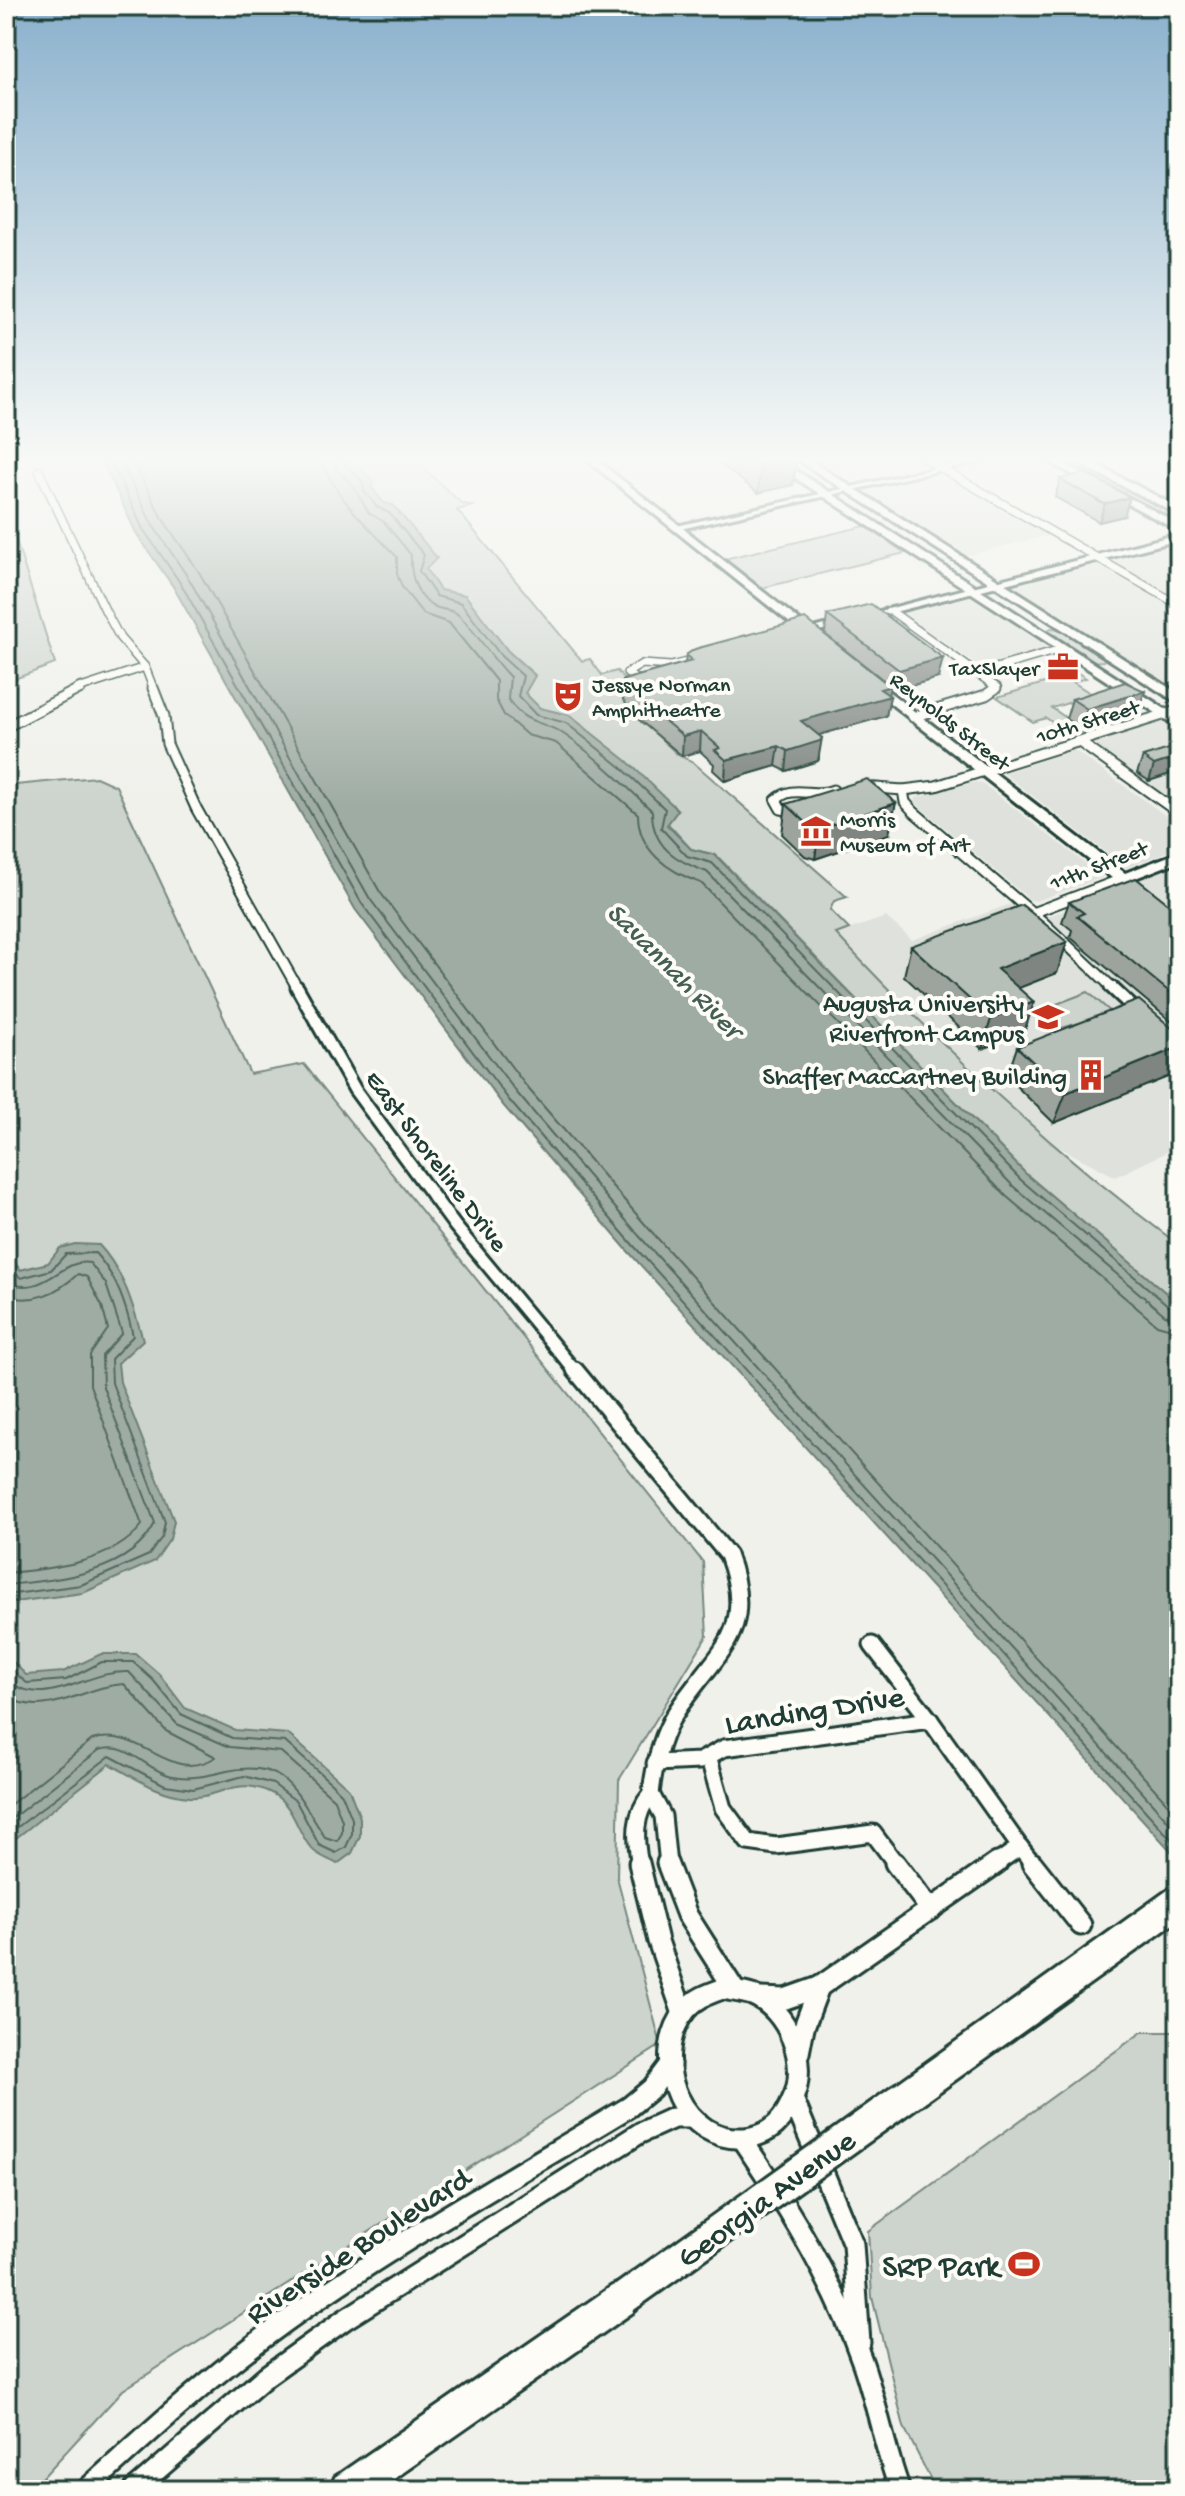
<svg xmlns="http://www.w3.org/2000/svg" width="1185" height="2496" font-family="'Gochi Hand',sans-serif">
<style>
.built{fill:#dfe2dc}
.green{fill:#cdd3cd;stroke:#768880;stroke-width:2}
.water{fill:#9faca4;stroke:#6c8077;stroke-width:2}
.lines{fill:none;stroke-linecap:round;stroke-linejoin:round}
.shore{stroke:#526961;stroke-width:2}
.minor-far4-casing{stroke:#1f3d34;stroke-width:10}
.minor-far3-casing{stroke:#1f3d34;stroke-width:13}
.minor-far2-casing{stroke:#1f3d34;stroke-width:17}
.minor-far1-casing{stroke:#1f3d34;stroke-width:21}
.minor-casing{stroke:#1f3d34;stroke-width:25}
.tertiary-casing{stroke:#1f3d34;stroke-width:6}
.secondary-casing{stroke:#1f3d34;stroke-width:6}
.primary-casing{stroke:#1f3d34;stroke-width:6}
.minor-far4{stroke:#fdfcf7;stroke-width:7}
.minor-far3{stroke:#fdfcf7;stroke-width:9}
.minor-far2{stroke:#fdfcf7;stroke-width:11}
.minor-far1{stroke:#fdfcf7;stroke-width:15}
.minor{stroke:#fdfcf7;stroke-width:19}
.tertiary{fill:#fdfcf7;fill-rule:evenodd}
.secondary{fill:#fdfcf7;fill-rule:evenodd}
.primary{fill:#fdfcf7;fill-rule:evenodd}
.primary-bridge-casing{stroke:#1f3d34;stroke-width:37;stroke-linecap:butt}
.primary-bridge{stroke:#fdfcf7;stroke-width:31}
.wall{fill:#9da49e;stroke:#1f3d34;stroke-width:2}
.shaded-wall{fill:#7f8681;stroke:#1f3d34;stroke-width:2}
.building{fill:#b6bfb8;stroke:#1f3d34;stroke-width:2}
.labels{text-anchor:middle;stroke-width:8;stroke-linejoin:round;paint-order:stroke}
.far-poi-label{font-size:22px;fill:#1f3d34;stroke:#fdfcf7;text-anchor:start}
.far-street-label{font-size:22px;fill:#1f3d34;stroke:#fdfcf7}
.poi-label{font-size:26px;fill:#1f3d34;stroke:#fdfcf7;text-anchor:end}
.street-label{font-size:26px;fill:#1f3d34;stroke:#fdfcf7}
.water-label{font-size:28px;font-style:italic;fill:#455e56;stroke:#fdfcf7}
.near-street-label{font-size:32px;fill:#1f3d34;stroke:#fdfcf7}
.near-poi-label{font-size:32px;fill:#1f3d34;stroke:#fdfcf7;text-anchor:end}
</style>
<rect width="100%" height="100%" fill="#f0f1eb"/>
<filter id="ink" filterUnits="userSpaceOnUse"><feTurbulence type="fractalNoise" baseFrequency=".0125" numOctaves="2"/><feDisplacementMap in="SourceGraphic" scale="16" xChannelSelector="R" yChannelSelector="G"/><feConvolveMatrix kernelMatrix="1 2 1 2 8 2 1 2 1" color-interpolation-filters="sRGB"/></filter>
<g filter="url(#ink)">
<!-- built -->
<g class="built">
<path d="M944,473L1051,535L961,557L862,490Z"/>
<path d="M1179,542V601L1110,561Z"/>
<path d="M1098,564L1179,611V692L1012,585Z"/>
<path d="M969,595L1050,648L981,668L901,612Z"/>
<path d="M1162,720L1179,732V806L1089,742Z"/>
<path d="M1074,750L1179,825V847L1126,868L1003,773Z"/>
<path d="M976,782L983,784L1103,877L1036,901L1030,900L914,802L917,797Z"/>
<path d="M1179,865V912L1137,880Z"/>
<path d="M1122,890L1179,934V1146L1116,1177L1043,1139L890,991L836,934L886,917L912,940L1013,903L1034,921Z"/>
</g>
<!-- green -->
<g class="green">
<path d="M322,457H412L461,503L472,506L457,510L582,661L590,659L602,675L617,671L628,684L626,706L678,755L693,762L847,897L834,901L830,910L849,929L836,934C942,1048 1055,1153 1179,1245V1304L1026,1174L716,855L691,849L569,715L540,709L525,693L535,675L508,651L465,595L434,597Z"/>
<path d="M1045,457H1074L1179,512V528Z"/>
<path d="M6,509L55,664L6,682Z"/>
<path d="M865,526L905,553L762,588L724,559Z"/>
<path d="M1051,628L1061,629L1103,656L1104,661L1089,662L1044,632Z"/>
<path d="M1078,673L1086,678L1073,682L1093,695L1052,708L1085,731L1071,735L1046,718L1033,722L997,697Z"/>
<path d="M96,777L116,786L250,1074L304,1064L703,1562L707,1636L619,1780L617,1877L661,2045L123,2390L31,2490H6V786Z"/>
<path d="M1088,992L1112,1013L1052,1031L1036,1012Z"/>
<path d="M1142,2032H1179V2490H936L904,2427L872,2297L868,2231Z"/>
</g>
<!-- water -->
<g class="water">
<path d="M348,457L374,482L371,486L384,503L393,505L437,558L426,569L440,590L465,595L508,651L535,676L525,693L540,708L569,715L627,761L678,810L667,825L691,849L715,855L1026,1174L1179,1304V1860L627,1250L503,1105L355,909L174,588L136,533L101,458Z"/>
<path d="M75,1244L99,1245C124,1272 133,1305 143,1340L118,1363L120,1382L174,1521L170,1539L155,1561L83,1593L6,1603V1258L13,1260L20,1270L48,1263L60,1248Z"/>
<path d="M101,1654H136L159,1674L185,1708L235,1730L288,1734L349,1789L360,1818V1836L352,1853L337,1864C329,1859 317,1856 311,1848C295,1829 294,1802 267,1791C233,1777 219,1799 189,1797C159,1795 136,1778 110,1764L6,1846V1655L26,1675L63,1672Z"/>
</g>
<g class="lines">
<!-- shore -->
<g class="shore">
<path d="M109,457L143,529L181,584L362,904L509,1100L633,1245L1179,1848"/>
<path d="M119,457L152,524L189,579L370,899L517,1093L641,1238L1179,1833"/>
<path d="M131,457L162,518L199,572L380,892L526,1086L650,1230L1179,1816"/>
<path d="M321,457C331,494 370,529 397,557V574L402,587L423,614L449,623L496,681V700L504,715L527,735L556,743L638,814C638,851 669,872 701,883L1006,1196L1157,1325L1179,1331"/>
<path d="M333,457L336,469L353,486L369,513L384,522L411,555C410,575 416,600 438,608C444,610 451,610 456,613C473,626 491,659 510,677L508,699C526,727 542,719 565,735C597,757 625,785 652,811C652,847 676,861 707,872L1014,1187L1165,1315L1179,1319"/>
<path d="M343,457L345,464L363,482L364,491L377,507L389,513L424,555L419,571L436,596L461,603L501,656L523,676L518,696L536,715L566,723L621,767L665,809L661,828L687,856L712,863L1021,1180L1170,1307L1179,1309"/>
<path d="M6,1266L21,1278L51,1270L66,1254L95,1253C117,1277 126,1305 133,1336L111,1359L112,1383L165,1522L162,1537L149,1555L81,1585L6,1595"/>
<path d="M6,1282C46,1299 61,1257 90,1263L106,1284L122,1333L102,1356L103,1387L155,1523C131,1574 56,1580 6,1585"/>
<path d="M6,1296C34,1304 57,1293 78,1274L87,1277L102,1306L108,1329L90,1355V1385L142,1525C113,1563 51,1569 6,1573"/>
<path d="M6,1666L27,1683L66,1680L102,1662H133L153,1680L181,1714L232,1738L285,1742L331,1783L342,1794L352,1819V1834L346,1847L336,1853L319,1845L296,1801L273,1784L244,1776L193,1789L165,1785L110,1756L6,1836"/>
<path d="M6,1680C48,1712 83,1670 129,1672L177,1724L230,1747L281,1752L334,1799L342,1821V1833L337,1841L325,1837C297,1796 288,1758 227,1771C209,1775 191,1780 172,1776C145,1770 129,1741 99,1750L6,1823"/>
<path d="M6,1697C49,1720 82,1686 124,1684L166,1731L216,1757C168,1786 143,1725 92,1740L6,1808"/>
</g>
<defs>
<g id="minor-far4">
<path d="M922,457L1179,605"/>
<path d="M39,471L106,612L120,638L145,667L154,690"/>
<path d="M891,611L996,687L995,690"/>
<path d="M667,667L665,675C652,681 638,684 627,673L642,664L671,666L698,659"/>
<path d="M979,673L1061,649"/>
<path d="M75,690L145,667"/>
</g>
<g id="minor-far3">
<path d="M153,688L164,716L167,744L196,808L298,989"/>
<path d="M913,717L986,695L996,688"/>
<path d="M6,727L81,688"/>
<path d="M1078,741L1179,813"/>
<path d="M863,787L903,790L936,786L1179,710"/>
<path d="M903,790L905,802L914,812L1043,922L1114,989"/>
<path d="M801,812L781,809L776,800C794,783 813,799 833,790"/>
<path d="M1032,913L1122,879"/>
</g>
<g id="minor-far2">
<path d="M297,987L355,1090L455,1226L576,1372"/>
<path d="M1111,987L1140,1014"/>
</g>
<g id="minor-far1">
<path d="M575,1370L728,1555C758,1635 715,1652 676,1712C660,1737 654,1766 651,1794"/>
<path d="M872,1645L930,1720L1020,1847L994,1865"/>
<path d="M709,1759L723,1808L748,1842L776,1846L873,1833L897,1865"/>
<path d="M655,1763L700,1761L724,1748L930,1720"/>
<path d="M651,1794L663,1816L668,1865"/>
<path d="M1020,1847L1034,1865"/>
<path d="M640,1865C635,1839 633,1815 651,1794"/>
</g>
<g id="minor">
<path d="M639,1863L658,1941L683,2014"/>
<path d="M667,1863L687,1915L734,1989"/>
<path d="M895,1863L931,1910"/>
<path d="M1032,1863L1081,1925"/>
<path d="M722,1989C732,1991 743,1992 752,1995C788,2009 809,2064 793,2098C785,2118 773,2133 751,2137C683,2149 646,2059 686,2010C696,1998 708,1994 722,1989Z"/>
<path d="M761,1998L785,1999L819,1987L997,1863"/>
<path d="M799,2053L804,2027L819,1987"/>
<path d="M794,2101L853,2244L860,2343"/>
<path d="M743,2141C790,2210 834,2282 862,2361C877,2403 884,2448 900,2490"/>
<path d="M86,2490C150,2431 214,2373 285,2322C395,2243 513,2177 629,2107L652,2088L670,2064"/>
<path d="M134,2490L266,2376L344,2320L640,2133L673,2118H690"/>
</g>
<g id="tertiary">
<path d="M985,457H999L676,530L672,527Z"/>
<path d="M1179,534V540L807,634L802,631Z"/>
</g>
<g id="secondary">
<path d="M583,457H593L818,635V639H810Z"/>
<path d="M867,681H875L1125,873L1179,852V861L1133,879L1179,915V926L1117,882L867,685Z"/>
</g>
<g id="primary">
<path d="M763,457H775L1179,718V728Z"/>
<path d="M793,457H805L1179,694V704Z"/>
<path d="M1040,457H1052L1179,524V531Z"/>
<path d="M1076,458H1084L1179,508V515L1076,462Z"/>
<path d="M624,2281L636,2286L641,2298L636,2310L378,2490H330L335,2477L612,2286Z"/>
</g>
</defs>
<!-- minor-far4 casing -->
<use href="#minor-far4" class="minor-far4-casing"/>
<!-- minor-far3 casing -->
<use href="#minor-far3" class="minor-far3-casing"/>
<!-- minor-far2 casing -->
<use href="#minor-far2" class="minor-far2-casing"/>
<!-- minor-far1 casing -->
<use href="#minor-far1" class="minor-far1-casing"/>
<!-- minor casing -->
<use href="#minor" class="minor-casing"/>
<!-- tertiary casing -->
<use href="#tertiary" class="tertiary-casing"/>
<!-- secondary casing -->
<use href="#secondary" class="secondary-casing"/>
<!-- primary casing -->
<use href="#primary" class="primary-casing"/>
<!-- minor-far4 -->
<use href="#minor-far4" class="minor-far4"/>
<!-- minor-far3 -->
<use href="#minor-far3" class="minor-far3"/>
<!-- minor-far2 -->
<use href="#minor-far2" class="minor-far2"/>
<!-- minor-far1 -->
<use href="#minor-far1" class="minor-far1"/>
<!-- minor -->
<use href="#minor" class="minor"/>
<!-- tertiary -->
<use href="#tertiary" class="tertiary"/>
<!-- secondary -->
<use href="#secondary" class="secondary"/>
<!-- primary -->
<use href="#primary" class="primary"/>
<defs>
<path id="primary-bridge" d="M624,2298L1179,1901"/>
</defs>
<!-- primary-bridge casing -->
<use href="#primary-bridge" class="primary-bridge-casing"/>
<!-- primary-bridge -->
<use href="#primary-bridge" class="primary-bridge"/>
</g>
<!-- wall -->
<g class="wall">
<path d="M711,457H797L793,485L758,493Z"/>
<path d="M1060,479L1124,516L1099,522L1055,497Z"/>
<path d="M827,615L938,678L896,690L825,634Z"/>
<path d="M686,655L888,695L890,696L886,716L818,735L819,759L818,761L786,771L776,766L725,781L713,770L714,764L700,751L682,756L638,719L623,700V680L685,663Z"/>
<path d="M1145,691L1138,711L1081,729L1066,719L1072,699Z"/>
<path d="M1179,746V771L1149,781L1137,773L1143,757Z"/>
<path d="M786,804L889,834L815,859L805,856L782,834Z"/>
<path d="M1069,902L1179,912V1028L1070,937L1072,930L1062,922Z"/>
<path d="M1067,942L1057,973L1018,988L1024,1033L982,1049L904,976L911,946Z"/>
<path d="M1017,1047L1175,1074L1054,1123L1007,1077Z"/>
</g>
<!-- shaded-wall -->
<g class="shaded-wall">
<path d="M786,457H797L793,485L758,493L761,462Z"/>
<path d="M1130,497L1124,516L1099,522L1105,504Z"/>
<path d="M943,658L938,678L896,690L899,670Z"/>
<path d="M890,686L888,697L890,696L886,716L798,741L801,721L880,689Z"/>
<path d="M1145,691L1138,711L1081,729L1087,709Z"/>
<path d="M701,731L700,751L682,756L683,736Z"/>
<path d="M822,738L818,761L786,771L788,751Z"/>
<path d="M779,746L776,766L725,781L726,760Z"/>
<path d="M1179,757V771L1149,781L1154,765Z"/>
<path d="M896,803L889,834L815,859L819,829Z"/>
<path d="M1067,942L1057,973L988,1000L997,969Z"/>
<path d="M1034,1002L1024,1033L982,1049L991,1019Z"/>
<path d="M1179,1047V1066L1175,1074L1054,1123L1066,1093Z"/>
</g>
<!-- building -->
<g class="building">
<path d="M754,457H786L761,462Z"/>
<path d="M1084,473L1130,497L1105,504L1060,479Z"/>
<path d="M871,604L943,658L899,670L827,615Z"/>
<path d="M805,619L890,686L880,689L890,696L801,721L822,738L820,741L788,751L779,746L726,760L715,750L720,748L701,731L683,736L638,699L623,680L692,661L686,655L695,649Z"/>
<path d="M1125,682L1145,691L1087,709L1072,699Z"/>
<path d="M1179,746V757L1154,765L1143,757Z"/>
<path d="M867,779L896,803L819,829L810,826L786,804Z"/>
<path d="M1136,878L1179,912V1000L1077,916L1084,913L1069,902Z"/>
<path d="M1022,905L1067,942L997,969L1034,1002L991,1019L911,946Z"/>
<path d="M1139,1000L1179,1034V1047L1066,1093L1017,1047Z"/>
</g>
</g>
<!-- sky -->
<linearGradient id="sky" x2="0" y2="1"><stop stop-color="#8bb1cd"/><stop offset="0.57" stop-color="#f8f9f6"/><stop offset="1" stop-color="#f8f9f6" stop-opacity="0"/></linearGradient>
<rect width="1185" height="806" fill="url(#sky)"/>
<!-- icons -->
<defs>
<symbol id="office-bare" viewBox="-9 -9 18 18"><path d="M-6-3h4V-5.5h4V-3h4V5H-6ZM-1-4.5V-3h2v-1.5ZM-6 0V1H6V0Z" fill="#c8321e" stroke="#fdfcf7" stroke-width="2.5" paint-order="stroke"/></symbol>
<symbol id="theatre-bare" viewBox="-9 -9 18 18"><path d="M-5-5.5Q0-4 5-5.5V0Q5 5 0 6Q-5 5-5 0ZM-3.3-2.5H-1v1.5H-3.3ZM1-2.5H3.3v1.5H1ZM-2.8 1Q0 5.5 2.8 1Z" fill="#c8321e" stroke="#fdfcf7" stroke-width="2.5" paint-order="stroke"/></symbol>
<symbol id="museum-bare" viewBox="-9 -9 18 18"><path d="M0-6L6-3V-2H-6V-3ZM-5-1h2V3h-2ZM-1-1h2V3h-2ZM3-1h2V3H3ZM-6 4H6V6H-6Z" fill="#c8321e" stroke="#fdfcf7" stroke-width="2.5" paint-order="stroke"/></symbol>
<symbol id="university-bare" viewBox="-9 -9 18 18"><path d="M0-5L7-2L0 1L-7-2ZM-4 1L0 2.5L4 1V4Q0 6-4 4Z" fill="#c8321e" stroke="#fdfcf7" stroke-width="2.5" paint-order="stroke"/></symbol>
<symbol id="building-bare" viewBox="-9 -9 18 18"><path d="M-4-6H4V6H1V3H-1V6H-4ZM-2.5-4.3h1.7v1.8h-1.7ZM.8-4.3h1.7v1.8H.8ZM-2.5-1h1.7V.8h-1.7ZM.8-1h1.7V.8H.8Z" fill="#c8321e" stroke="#fdfcf7" stroke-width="2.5" paint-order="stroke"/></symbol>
<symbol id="stadium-bare" viewBox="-9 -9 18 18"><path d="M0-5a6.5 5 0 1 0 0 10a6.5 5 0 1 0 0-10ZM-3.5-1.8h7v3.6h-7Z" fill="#c8321e" stroke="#fdfcf7" stroke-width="2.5" paint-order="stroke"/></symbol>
</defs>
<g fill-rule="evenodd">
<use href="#office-bare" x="1041" y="645" width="44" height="44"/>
<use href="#theatre-bare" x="546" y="674" width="44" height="44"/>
<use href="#museum-bare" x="794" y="809" width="44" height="44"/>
<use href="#university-bare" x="1026" y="995" width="44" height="44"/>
<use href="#building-bare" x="1069" y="1053" width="44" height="44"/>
<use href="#stadium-bare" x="1002" y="2242" width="44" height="44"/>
</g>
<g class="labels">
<!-- far-poi labels -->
<g class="far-poi-label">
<text x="1039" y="675" text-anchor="end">TaxSlayer</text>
<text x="592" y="691">Jessye Norman<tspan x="592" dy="25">Amphitheatre</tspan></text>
<text x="840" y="826">Morris<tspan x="840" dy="25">Museum of Art</tspan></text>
</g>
<!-- far-street labels -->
<g class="far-street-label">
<text transform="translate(951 720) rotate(38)" y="8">Reynolds Street</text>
<text transform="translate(1087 720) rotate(-17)" y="8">10th Street</text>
<text transform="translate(1098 864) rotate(-21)" y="8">11th Street</text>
</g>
<!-- poi labels -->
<g class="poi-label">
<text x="1024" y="1011">Augusta University<tspan x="1024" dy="30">Riverfront Campus</tspan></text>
<text x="1067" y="1084">Shaffer MacCartney Building</text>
</g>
<!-- street labels -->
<g class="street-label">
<text transform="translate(438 1160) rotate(53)" y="9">East Shoreline Drive</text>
</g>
<!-- water labels -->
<g class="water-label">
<text transform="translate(676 969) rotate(45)" y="10">Savannah River</text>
</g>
<!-- near-street labels -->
<g class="near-street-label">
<text transform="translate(814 1708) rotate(-9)" y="11">Landing Drive</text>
<text transform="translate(765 2197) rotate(-36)" y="11">Georgia Avenue</text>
<text transform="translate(357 2244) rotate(-33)" y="11">Riverside Boulevard</text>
</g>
<!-- near-poi labels -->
<g class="near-poi-label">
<text x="1000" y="2275">SRP Park</text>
</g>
</g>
<!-- margin -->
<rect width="1185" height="2496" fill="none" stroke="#fdfcf7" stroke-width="32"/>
<rect x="16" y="16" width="1153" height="2464" fill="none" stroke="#1f3d34" stroke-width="3" filter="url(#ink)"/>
</svg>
